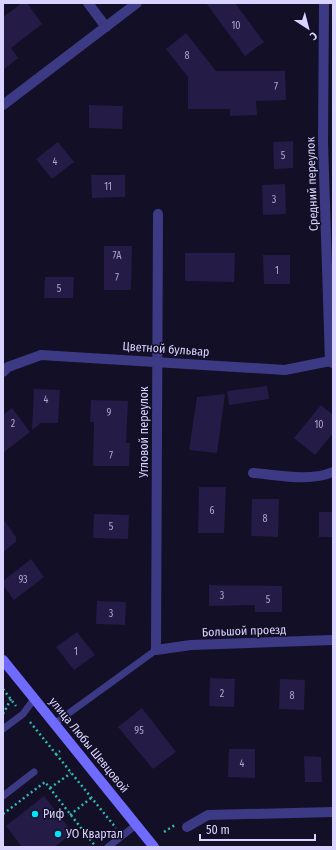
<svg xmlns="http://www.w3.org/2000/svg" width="336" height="850" font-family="'Fira Sans Condensed',sans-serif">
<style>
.building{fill:#241b47}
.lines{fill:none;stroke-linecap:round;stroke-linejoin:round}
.path{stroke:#2fb8b0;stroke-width:2.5;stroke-dasharray:2 3;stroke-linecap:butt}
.lane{stroke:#3d3a85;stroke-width:7}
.street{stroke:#3d3a85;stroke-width:10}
.secondary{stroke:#6f6bff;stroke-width:10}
.poi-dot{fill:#00e5ff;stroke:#130f26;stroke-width:1.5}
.labels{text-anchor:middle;stroke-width:3;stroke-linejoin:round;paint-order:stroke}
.number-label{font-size:10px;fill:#aca6d1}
.street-label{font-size:12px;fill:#d9d4ff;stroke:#130f26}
.poi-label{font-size:12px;fill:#d9d4ff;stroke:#130f26;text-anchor:start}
</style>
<rect width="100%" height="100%" fill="#130f26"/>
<!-- building -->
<g class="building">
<path d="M22,3H27L42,24L11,48L18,58L3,70V17Z"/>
<path d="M206,3H235L264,42L245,56Z"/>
<path d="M186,33L216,71H285L286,100L256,101L257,115L230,116V109H188V77L166,49Z"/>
<path d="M89,105L123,106L122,129L89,128Z"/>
<path d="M293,141V168L274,169L273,142Z"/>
<path d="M58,142L74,162L52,179L36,159Z"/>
<path d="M91,175H125V197L92,198Z"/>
<path d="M285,184L286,214L263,215L262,185Z"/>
<path d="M104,246H132L131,290H104Z"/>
<path d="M185,253H235L234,282L185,281Z"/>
<path d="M263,255H290V284H264Z"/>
<path d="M45,277H74L73,298H44Z"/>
<path d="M267,386L269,399L229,405L227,391Z"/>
<path d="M34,389L60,390L58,423H41L32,430Z"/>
<path d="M225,394L217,453L189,450L197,397Z"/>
<path d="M91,400L128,401L126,443H130L129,466H93L94,422H90Z"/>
<path d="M321,405L333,415V433L315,455L294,438Z"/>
<path d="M12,408L30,432L3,453V415Z"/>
<path d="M199,487H226L224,533H198Z"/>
<path d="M252,499H279L278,537L251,536Z"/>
<rect x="319" y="512" width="14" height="25"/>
<path d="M94,514L129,515L128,539L93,538Z"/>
<path d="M3,519L16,537V542L3,552Z"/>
<path d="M31,559L44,577L14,600L3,585V581Z"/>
<path d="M209,585L282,586V612H255V605L209,606Z"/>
<path d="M97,601L126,602L125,625L96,624Z"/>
<path d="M77,632L95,655L74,670L56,647Z"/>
<path d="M210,678L235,679L234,707L209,706Z"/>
<path d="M280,679L305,680L304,710L279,709Z"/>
<path d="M142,708L176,752L153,769L118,727Z"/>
<path d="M229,749H255V778L228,777Z"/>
<path d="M304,756L321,757L322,782H305Z"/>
<path d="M44,796L73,833L54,847H22L6,826Z"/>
</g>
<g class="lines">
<!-- path -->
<g class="path">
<path d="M3,689L16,706"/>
<path d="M3,714L11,699"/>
<path d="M30,722L56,754L60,751"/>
<path d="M56,754L116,828"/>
<path d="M50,788L71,773"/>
<path d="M3,814L45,782L96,847"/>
<path d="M70,815L91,798"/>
<path d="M164,832L175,825"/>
</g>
<!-- lane -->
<g class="lane">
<path d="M54,724L156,650"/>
<path d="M3,729L23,714L34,699"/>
<path d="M3,796L34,772"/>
<path d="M108,847L136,825"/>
</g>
<!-- street -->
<g class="street">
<path d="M88,3L106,27"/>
<path d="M324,3L323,143L330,361L333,363"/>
<path d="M3,105L137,3"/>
<path d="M158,214L156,650L191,645L333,640"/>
<path d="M3,372L8,367L41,355L285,370L330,361"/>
<path d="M253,473C278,475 309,482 333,472"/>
<path d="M187,827L208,815L333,812"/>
</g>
<!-- secondary -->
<path class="secondary" d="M3,660L154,847"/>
</g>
<!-- markers -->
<g class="poi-dot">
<circle cx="35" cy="814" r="4"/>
<circle cx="58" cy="834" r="4"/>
</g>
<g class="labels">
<!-- number labels -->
<g class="number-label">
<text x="236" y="29">10</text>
<text x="187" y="59">8</text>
<text x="276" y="90">7</text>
<text x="283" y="159">5</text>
<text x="55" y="165">4</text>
<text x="108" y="190">11</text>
<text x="274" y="203">3</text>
<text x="117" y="259">7А</text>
<text x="277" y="274">1</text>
<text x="117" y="281">7</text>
<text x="59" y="292">5</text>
<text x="46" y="403">4</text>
<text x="109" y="416">9</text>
<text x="13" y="427">2</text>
<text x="319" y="428">10</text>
<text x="111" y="459">7</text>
<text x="212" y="514">6</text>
<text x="265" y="522">8</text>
<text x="111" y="530">5</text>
<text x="23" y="583">93</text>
<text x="222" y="599">3</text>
<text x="268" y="603">5</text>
<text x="111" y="617">3</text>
<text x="76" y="655">1</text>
<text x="222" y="697">2</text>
<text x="292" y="699">8</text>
<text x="139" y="734">95</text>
<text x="242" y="767">4</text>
</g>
<!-- street labels -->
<g class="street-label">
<text transform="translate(312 184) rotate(-92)" y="4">Средний переулок</text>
<text transform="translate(166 349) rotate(4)" y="4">Цветной бульвар</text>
<text transform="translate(144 432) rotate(-90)" y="4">Угловой переулок</text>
<text transform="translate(244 631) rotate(-2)" y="4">Большой проезд</text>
<text transform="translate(89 745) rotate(51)" y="4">улица Любы Шевцовой</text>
</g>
<!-- poi labels -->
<g class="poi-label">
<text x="43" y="818">Риф</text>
<text x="66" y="838">УО Квартал</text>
</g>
</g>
<!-- border -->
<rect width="336" height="850" fill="none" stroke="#d9d4ff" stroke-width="8"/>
<!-- north arrow -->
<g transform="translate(308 28) rotate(144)" stroke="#130f26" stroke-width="3" paint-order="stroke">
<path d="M0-3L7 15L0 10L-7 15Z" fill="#d9d4ff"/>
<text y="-6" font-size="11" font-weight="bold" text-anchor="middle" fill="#d9d4ff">С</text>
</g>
<!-- scale -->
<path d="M200 834v6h115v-6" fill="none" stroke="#d9d4ff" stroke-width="2"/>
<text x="206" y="834" font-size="12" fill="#d9d4ff" stroke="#130f26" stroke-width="3" paint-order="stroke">50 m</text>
</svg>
